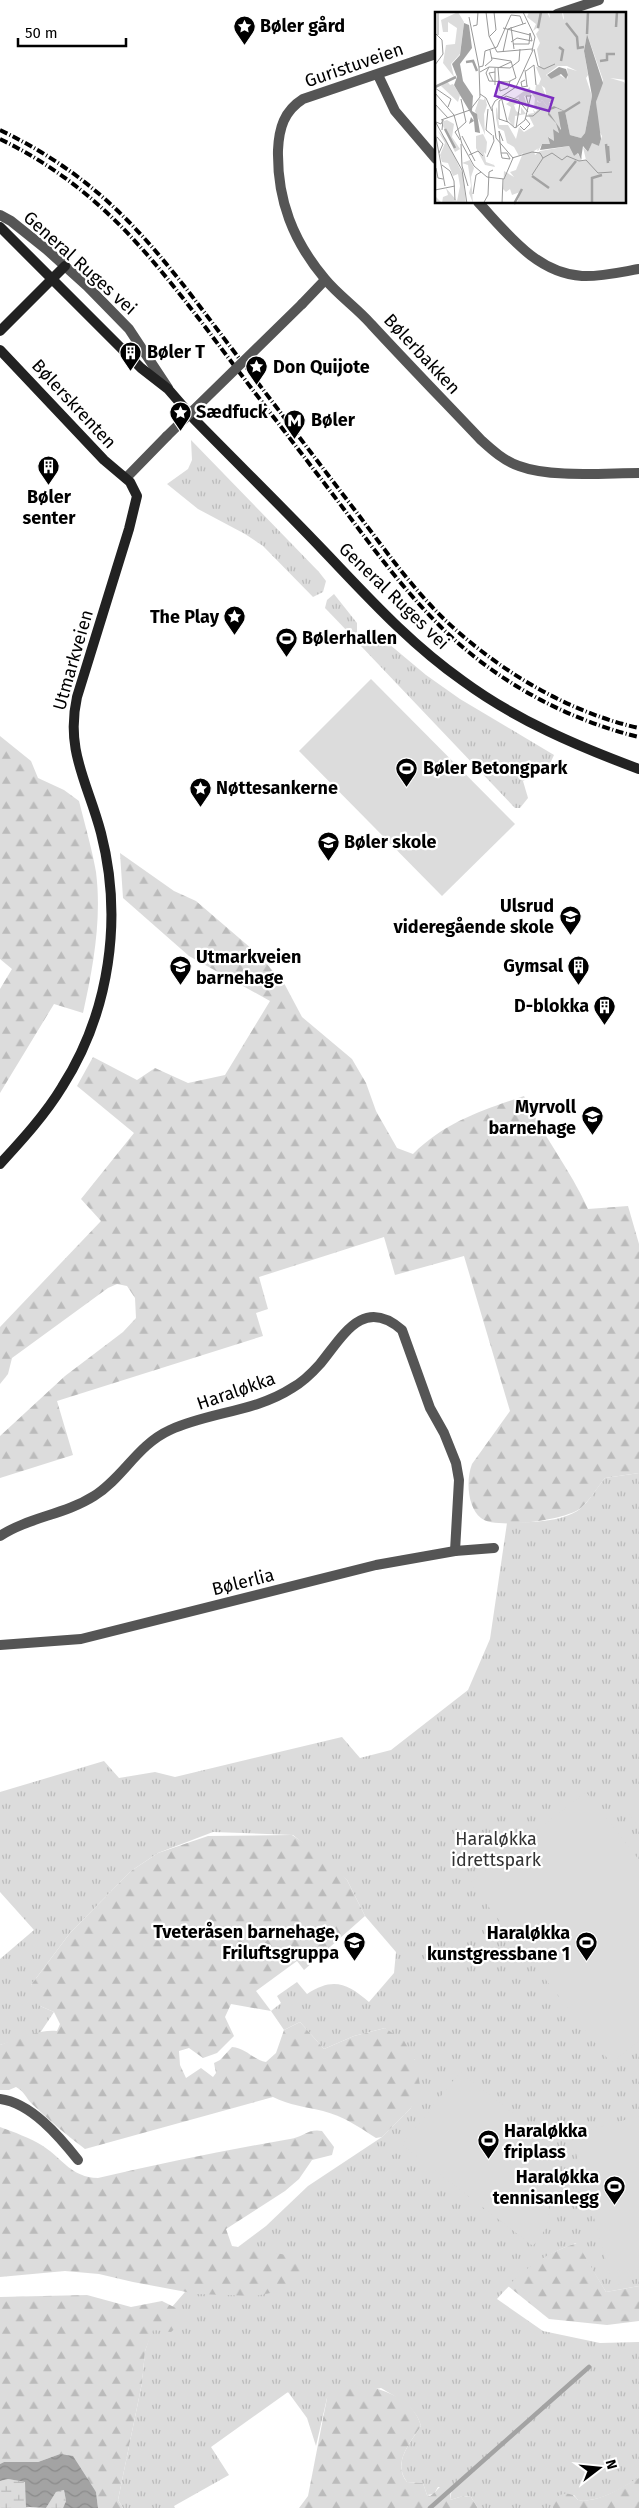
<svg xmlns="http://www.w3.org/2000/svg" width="639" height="2508" font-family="'Fira Sans',sans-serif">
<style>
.grass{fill:url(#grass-tufts)}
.forest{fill:url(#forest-firs)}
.wetland{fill:url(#wetland-marsh)}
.garden{fill:#dcdcdc}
.water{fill:url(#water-waves)}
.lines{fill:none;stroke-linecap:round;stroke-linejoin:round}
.stream{stroke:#a3a3a3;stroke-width:4.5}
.street{stroke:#555;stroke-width:10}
.secondary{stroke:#222;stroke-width:10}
.rail{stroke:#000;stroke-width:4;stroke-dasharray:8 2.5 1 2.5;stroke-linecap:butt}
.street-bridge{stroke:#555;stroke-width:10}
.labels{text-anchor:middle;stroke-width:4.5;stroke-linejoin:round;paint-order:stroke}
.poi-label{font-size:18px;font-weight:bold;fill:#000;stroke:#fff;text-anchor:start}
.street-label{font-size:18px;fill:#000;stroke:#fff}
.park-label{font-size:18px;fill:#333;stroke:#fff}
.inset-river{fill:none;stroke:#a3a3a3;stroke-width:2.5}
.inset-road{fill:none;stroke:#999;stroke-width:1}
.view{fill:#7b2cbf;fill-opacity:0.15;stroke:#7b2cbf;stroke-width:2.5}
.inset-edge{fill:none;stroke:#000;stroke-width:2.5}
</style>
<defs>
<pattern id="grass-tufts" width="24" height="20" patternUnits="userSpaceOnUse" patternTransform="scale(1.25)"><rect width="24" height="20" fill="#dcdcdc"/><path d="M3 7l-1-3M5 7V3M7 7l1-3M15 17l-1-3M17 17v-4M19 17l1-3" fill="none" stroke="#bbb"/></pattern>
<pattern id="forest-firs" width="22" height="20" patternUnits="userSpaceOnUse" patternTransform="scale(1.25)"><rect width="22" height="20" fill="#dcdcdc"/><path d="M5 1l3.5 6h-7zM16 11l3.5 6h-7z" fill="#bbb"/></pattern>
<pattern id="wetland-marsh" width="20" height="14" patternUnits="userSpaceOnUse" patternTransform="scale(1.25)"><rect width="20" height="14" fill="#dcdcdc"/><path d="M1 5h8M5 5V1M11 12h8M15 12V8" fill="none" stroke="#bbb"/></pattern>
<pattern id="water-waves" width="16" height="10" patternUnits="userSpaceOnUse" patternTransform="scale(1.25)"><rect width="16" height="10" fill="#a3a3a3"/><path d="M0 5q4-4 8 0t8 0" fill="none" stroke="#8b8b8b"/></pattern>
</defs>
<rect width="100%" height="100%" fill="#fff"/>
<!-- grass -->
<g class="grass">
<path d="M191,440L319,572L326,581L323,592L313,597L263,546L245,534L198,509L167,484L188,469L192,460Z"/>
<path d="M334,594L357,623V632L351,635L325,608L327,600Z"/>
<path d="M369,632L377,634L426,675L460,699L554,755L548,768L523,781L528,798L520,808H515L360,645L361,639Z"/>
<path d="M639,1473V2286L606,2292L576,2243C544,2254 519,2274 497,2299L543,2331L600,2343L639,2342V2478C621,2488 600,2503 578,2500L574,2495L553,2508H478L471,2497L463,2496L450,2500L452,2489L438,2487L434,2494L427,2495L423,2483L407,2482C392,2463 410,2443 421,2426C416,2406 397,2398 381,2388L327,2398L316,2446L307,2418L288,2392L211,2447L229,2475L174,2506L175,2508H123L118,2500L142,2383L145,2351L152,2330L198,2277L266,2226L308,2186L382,2137L411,2108L415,2060L385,2028L354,2036L324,2049L300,2022L284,2030L271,2011L281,2003L277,1996L297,1982L307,1994C333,1977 347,1983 369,2002L394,1973L396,1952L365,1916L347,1880L293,1835L213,1832L158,1853L131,1871L70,1933L31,1985L40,2006L54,2012L40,2033L0,2045V1959L34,1930L0,1892V1792L104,1761L119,1778L155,1772L175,1777L342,1737L360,1758L391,1750L468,1690L490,1639L507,1523C529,1522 561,1523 580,1509C589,1502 597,1487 605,1478Z"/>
</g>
<!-- forest -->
<g class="forest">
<path d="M0,736L31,761L38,778L64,790L79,801C85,825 92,849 96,872C102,919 93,968 83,1013L54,1004L0,1093V989L12,969L0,959Z"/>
<path d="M120,853L174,891L196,901L260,956L285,985L302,1017L352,1059L366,1083L376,1111L397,1148L413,1154C447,1121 481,1111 524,1096C543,1136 570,1169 588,1209L628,1206L639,1244V1473L605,1478C597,1488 590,1500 581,1508C567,1520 494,1530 481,1518C467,1507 466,1479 472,1464L510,1411L464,1256L395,1275L384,1237L259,1277L268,1309L256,1313L263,1336L57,1401L73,1455L0,1478V1436L65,1376L123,1332L136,1318L135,1298L127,1286L117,1284L108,1288L12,1358L8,1374L0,1384V1327L101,1221L81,1199L134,1133L77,1086L93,1057L137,1080L155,1068L188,1083L225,1075L270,1001L189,956L123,898Z"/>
<path d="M292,1835L326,1858L347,1880L365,1916L304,1970L297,1961L256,1991L271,2011L231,2004L225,2017L234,2036L217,2053L203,2058L189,2048L179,2051L180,2065L186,2078L201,2068L213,2077L216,2073L214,2063L220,2060L232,2047C246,2048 252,2059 266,2062L276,2053L284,2030L300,2022L324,2049L354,2036L385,2028L404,2041L415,2060L420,2085L411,2108L382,2137L376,2138C359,2127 343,2116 323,2111C306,2107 289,2105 273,2097L85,2149C66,2135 49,2120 32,2104C26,2098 24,2091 16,2087L9,2090H0V2045C17,2039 39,2029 57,2031L60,2024L54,2012L40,2006L32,1996L31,1985L70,1933L131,1871L158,1853L208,1836Z"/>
<path d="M0,2127C14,2132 30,2138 43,2146C64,2160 71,2177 98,2178C162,2163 226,2150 290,2139C303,2137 309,2128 322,2131L334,2147L332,2155L312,2160L299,2179L285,2191L226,2229L232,2246L293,2256L301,2273L291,2289L255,2296L197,2294L133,2282L99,2274L65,2271L0,2277Z"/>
<path d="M577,2243L606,2292L639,2286V2321L607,2325L549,2319L508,2286C527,2266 551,2251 577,2243Z"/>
<path d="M87,2295L131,2307L162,2301L176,2308L180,2319L177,2327L171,2332L153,2330L145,2351L142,2383L118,2500L123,2508H98L96,2492L60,2454L38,2462H4L0,2464V2297Z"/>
<path d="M347,2382C374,2387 413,2394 421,2426C410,2443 392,2463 407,2482L423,2483L427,2495L430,2496C439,2491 438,2483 451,2486L450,2500L463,2496L471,2497L478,2508H299L308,2496L327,2398Z"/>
<path d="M639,2478V2508H553V2500C561,2492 571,2491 578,2500C601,2503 620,2487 639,2478Z"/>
</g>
<!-- wetland -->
<g class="wetland">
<path d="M8,2479L26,2482V2507L30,2508H0V2481Z"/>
<path d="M64,2490L66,2501L63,2508H46L56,2492Z"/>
</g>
<!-- garden -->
<g class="garden">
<path d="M371,679L515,824L442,896L299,751Z"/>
<path d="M586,1792L639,1860V2041L611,2063L470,1883Z"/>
<path d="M639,1792V1827L622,1805Z"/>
<path d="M460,2072L565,2154L559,2161L555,2159L547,2227L533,2246L402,2145Z"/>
<path d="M639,2116V2278L613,2286L571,2135Z"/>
</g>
<!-- water -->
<path class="water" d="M60,2454L73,2456L96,2492L98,2508H63L66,2501L64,2490L56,2492L46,2508L26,2507L25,2482L8,2479L0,2481V2464L4,2462H38Z"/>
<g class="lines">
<!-- stream -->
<path class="stream" d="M430,2508L589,2367"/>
<!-- street -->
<g class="street">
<path d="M557,14L599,0"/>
<path d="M436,54L303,99C284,111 279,128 278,150C277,200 293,241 325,279C338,295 357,308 371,324C407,363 444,401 481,440C492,450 504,461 519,466C551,478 605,473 639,473"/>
<path d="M378,75L395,111L436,159"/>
<path d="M478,202C507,233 536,273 582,276C600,277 621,272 639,269"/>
<path d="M0,215L11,221L46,249L87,286L129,329L168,388"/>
<path d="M302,304L325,280"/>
<path d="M126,478L167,436"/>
<path d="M0,1536C29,1517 64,1515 94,1496C123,1478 137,1445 170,1430C209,1412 255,1412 292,1388C303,1382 312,1373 320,1364C343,1336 363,1296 402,1330L430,1408L444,1433L456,1463L459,1480L455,1551"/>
<path d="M0,1645L81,1639L376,1565L455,1551L494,1548"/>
<path d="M0,2099C31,2103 59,2136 78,2160"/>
</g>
<!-- secondary -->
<g class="secondary">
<path d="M0,227L141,368L168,389L194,419C236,462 280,505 322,549C367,596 409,643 463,681C516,720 577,746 639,769"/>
<path d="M0,331L65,266"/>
<path d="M0,350L104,460L130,482L137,496L129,529L77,697C65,751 88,783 101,833C123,918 110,1012 62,1087C45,1115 22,1140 0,1164"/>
</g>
<!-- rail -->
<g class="rail">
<path d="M0,130C110,183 158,251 229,345C271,400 312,454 354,509C383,547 411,587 445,620C498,670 567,712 639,728"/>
<path d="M0,139C94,185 144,247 206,328C247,383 289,437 331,492C365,537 398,584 438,624C492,679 564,719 639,737"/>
</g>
<!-- street-bridge -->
<path class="street-bridge" d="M167,436L302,304"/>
</g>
<!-- icons -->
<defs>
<symbol id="sight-pin" viewBox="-11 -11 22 30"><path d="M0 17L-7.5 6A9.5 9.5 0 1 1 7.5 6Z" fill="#000" stroke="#fff"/><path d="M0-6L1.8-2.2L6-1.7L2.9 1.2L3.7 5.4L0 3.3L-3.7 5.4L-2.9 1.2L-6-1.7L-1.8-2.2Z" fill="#fff"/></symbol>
<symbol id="building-pin" viewBox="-11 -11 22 30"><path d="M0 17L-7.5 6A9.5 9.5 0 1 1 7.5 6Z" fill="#000" stroke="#fff"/><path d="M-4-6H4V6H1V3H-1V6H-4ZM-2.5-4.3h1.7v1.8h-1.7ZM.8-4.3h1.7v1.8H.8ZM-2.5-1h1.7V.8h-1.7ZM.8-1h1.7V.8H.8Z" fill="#fff"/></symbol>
<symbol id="metro-pin" viewBox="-11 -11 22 30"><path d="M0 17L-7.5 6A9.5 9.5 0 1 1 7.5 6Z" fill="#000" stroke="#fff"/><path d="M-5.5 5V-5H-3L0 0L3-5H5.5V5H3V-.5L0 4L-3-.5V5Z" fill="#fff"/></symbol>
<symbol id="stadium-pin" viewBox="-11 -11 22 30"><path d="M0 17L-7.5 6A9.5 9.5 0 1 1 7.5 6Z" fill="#000" stroke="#fff"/><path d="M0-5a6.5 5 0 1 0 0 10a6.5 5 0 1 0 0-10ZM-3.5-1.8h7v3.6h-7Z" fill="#fff"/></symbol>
<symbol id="school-pin" viewBox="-11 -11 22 30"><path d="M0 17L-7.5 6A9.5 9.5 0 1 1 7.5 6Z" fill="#000" stroke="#fff"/><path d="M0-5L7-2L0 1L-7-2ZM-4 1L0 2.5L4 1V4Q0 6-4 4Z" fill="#fff"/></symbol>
</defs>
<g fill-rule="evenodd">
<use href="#sight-pin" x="232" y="14" width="25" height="34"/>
<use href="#building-pin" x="118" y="340" width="25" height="34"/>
<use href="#sight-pin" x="244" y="354" width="25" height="34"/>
<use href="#sight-pin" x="168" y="400" width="25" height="34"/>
<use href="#metro-pin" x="282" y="408" width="25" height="34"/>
<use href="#building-pin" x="36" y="454" width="25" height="34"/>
<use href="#sight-pin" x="222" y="604" width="25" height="34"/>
<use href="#stadium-pin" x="274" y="626" width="25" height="34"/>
<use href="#stadium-pin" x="394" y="756" width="25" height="34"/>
<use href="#sight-pin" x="188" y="776" width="25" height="34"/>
<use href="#school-pin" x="316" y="830" width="25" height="34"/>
<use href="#school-pin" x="558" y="904" width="25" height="34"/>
<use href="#building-pin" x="566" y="954" width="25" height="34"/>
<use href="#school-pin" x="168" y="954" width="25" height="34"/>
<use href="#building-pin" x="592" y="994" width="25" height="34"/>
<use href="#school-pin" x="580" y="1104" width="25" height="34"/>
<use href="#school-pin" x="342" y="1930" width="25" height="34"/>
<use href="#stadium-pin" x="574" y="1930" width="25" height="34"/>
<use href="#stadium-pin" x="476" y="2128" width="25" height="34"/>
<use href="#stadium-pin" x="602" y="2174" width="25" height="34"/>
</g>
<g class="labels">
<!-- poi labels -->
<g class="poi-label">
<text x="260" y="32">Bøler gård</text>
<text x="147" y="358">Bøler T</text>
<text x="273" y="373">Don Quijote</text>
<text x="196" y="418">Sædfuck</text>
<text x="311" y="426">Bøler</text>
<text x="49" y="503" text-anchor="middle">Bøler<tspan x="49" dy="21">senter</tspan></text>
<text x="219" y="623" text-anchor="end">The Play</text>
<text x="302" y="644">Bølerhallen</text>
<text x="423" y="774">Bøler Betongpark</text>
<text x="216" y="794">Nøttesankerne</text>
<text x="344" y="848">Bøler skole</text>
<text x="554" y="912" text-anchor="end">Ulsrud<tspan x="554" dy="21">videregående skole</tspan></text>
<text x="196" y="963">Utmarkveien<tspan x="196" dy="21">barnehage</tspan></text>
<text x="563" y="972" text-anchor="end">Gymsal</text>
<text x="589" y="1012" text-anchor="end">D-blokka</text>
<text x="576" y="1113" text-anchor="end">Myrvoll<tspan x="576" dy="21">barnehage</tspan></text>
<text x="339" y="1938" text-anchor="end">Tveteråsen barnehage,<tspan x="339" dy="21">Friluftsgruppa</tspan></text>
<text x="570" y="1939" text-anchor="end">Haraløkka<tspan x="570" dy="21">kunstgressbane 1</tspan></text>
<text x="504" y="2137">Haraløkka<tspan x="504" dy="21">friplass</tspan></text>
<text x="599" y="2183" text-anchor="end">Haraløkka<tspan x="599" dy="21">tennisanlegg</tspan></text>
</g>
<!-- street labels -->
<g class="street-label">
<text transform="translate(354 65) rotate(-19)" y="6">Guristuveien</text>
<text transform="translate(80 263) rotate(42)" y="6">General Ruges vei</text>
<text transform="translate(422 354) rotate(47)" y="6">Bølerbakken</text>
<text transform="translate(74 404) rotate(47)" y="6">Bølerskrenten</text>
<text transform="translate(394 596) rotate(44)" y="6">General Ruges vei</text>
<text transform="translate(73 660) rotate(-74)" y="6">Utmarkveien</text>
<text transform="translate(236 1391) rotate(-19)" y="6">Haraløkka</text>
<text transform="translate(243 1582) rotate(-14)" y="6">Bølerlia</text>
</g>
<!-- park labels -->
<g class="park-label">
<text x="496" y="1845">Haraløkka<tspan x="496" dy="21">idrettspark</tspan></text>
</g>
</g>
<!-- overview -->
<g transform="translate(435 12)">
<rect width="191" height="191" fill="#fff"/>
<path d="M12,69L15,73L18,72L25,83L23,90L6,74ZM106,72L112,87L116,85L119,91L114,90V94L117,95L114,97L107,88L105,91L102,88L103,99L99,96L100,86L96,80H100L101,73ZM48,122L52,130L51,142L49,140L51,150L59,153L55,144L60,155L50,153L41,136V124Z" fill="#dcdcdc"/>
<path d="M23,0L29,10L25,42L16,52L19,65L8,51L11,33L20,32L22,16L13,10V20H8L6,8ZM94,0H112L115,6L114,0H127L128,6L129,8L128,0H191V68L175,66L189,70L191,74V191H82L84,185L80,191H78L85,180L77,183L75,177L71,180L68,177L69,159L79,165L75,160L81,158L88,141L84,144L79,135L72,131L69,119L63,116L61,106V97L62,95L64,113H73L81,127L84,115L89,120L99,114L93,102L99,101L98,97L100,100L104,97L101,89L105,91L107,88L114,97L117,95L113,91L118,90L117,85L112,87L110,76L104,72L106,67L101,55L105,54L102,37L105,31L101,22L104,18L102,16L98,19L101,12L92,5ZM152,22L168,68L161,90L163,117L167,124L164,134L157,130L153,140L148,135L151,148L145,149L147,147V144L146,146L142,141L139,144L134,134L105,139L100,143L99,139L104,136L102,138L103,139L107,132H115L114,125L119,130L118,117L124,121L121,111L113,103V98L119,94L130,99L135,123L146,126L150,121L157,84L151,66L153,63L149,39ZM123,54H132L142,59L132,56L133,68L132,64L131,67L123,62L116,67L111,63ZM95,75L96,83L89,84L93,96L83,89L84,85L80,87L84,91L79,93L81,99L86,102V95L91,102L80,104L79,116L73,107L76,95L71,92ZM50,85L52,93L49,102L50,123L40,99L44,87L49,88ZM12,108L19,112L17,125L25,137L20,140L8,114L9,109ZM3,119L11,127L28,163L31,192L0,191V187L1,185L7,191L8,185L13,183L11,176L22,189L25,174L23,162L18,164L13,151L7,150L5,143L10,131ZM35,148L39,156L36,165L38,191L34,181L36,174L33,153L27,151Z" fill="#dcdcdc" fill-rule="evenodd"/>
<path d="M121,96L128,99L130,110L124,104L126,114L124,119L113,99Z" fill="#dcdcdc"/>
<path d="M29,11L34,13L37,36L25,52L28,69L38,84L37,99L42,102L45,121L40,120L39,109L34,112L36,105L39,109L38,105L19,73L22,65L17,52L25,43ZM152,22L168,71L161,90L166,127L164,134L157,131L153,140L148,134L146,147L143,141L139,144L134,134L105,138L107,132H115L113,125L119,129L118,117L124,121L121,111L113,103V97L119,94L130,99L135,123L146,126L150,121L157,84L149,39ZM121,96L128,99L123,100L126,118L113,99ZM124,55L131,57L133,63L131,67L126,62L116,67L112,63Z" fill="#a3a3a3" fill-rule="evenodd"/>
<path class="inset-river" d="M131,11L142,25L143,36L149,35M181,15L182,0M103,16L106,0M152,22L153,0M124,35L128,38L126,49M165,49L172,48V42H180M31,50L38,49L42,59M0,75L21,65M129,100L145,90M10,117L20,136M171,132L173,151M173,134L174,149M97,164L114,176M125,169L141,149M79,192L87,177M157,192V166L167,163"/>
<path class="inset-road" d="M51,0L54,24L62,40L97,37M88,0L100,25L97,39M38,14L42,13L43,0M76,15L79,37M68,16L95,23M0,21L7,28L8,42L0,53M3,23V0M54,25L61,18L59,0M76,30L82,26L97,29L95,21M78,32H94L95,21M99,37L103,54L109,57L120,52M68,40L73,17L91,11M50,54L57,48L55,38M44,55L48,54L50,39L62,35L76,3L85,4L88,12M54,55L51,61L54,69L73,70L81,66L76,49L57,46M60,56V73M90,58L92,74M91,59L99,53L101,73M45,60L54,55L75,56L84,49L85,37M90,68L86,70L87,75L93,74M58,69L54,61L60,60M75,69L73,76L65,79L63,56L76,50M0,76L16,87L13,95M0,81L19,103L27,132L39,154L52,165L69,167L78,146L61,126L57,95L60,89L81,75L98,38M45,82L51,86L57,99M66,84L72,109L80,116L90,108L96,83M71,84L64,89V107L73,110M71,84L83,88L93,100M0,92L13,106M94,95L91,84H96M53,97L51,118L57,123M91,104H98L107,96M6,108L35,98L45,85L44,55L34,5M0,109L27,158L32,192M1,110L6,112L8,108L7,118M85,114L89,118L95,112L90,106M81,116L85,91M0,120L10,174M27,124L40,149M2,125L8,132L4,141M25,128L20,120L31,110L26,87M26,132L27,154L33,174M66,141L67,146L75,147L72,141H66L64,119L68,129M34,143L43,139L48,144M52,145L59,129L58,123M77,146L97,140L105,141L108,146M7,153L15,159L19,169L20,188M1,156L3,166L8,167M97,163L108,146L117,141L127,148L132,144L144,149L151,148L163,161L177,160M0,178L20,174M38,182L41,163L46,160M48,192L53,183L54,160L58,158M67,192L68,167"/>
<path class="view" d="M64,70L118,86L114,99L60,84Z"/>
<rect width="191" height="191" class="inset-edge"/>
</g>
<!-- north arrow -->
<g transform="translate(599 2468) rotate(74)" stroke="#ffffff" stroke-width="4" paint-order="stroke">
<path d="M0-4L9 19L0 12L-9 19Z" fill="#000000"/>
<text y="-8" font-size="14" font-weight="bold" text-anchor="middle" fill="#000000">N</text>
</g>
<!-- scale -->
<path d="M18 38v8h108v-8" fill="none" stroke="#000000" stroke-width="2.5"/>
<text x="25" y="38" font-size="15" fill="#000000" stroke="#ffffff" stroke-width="4" paint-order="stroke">50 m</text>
</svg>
